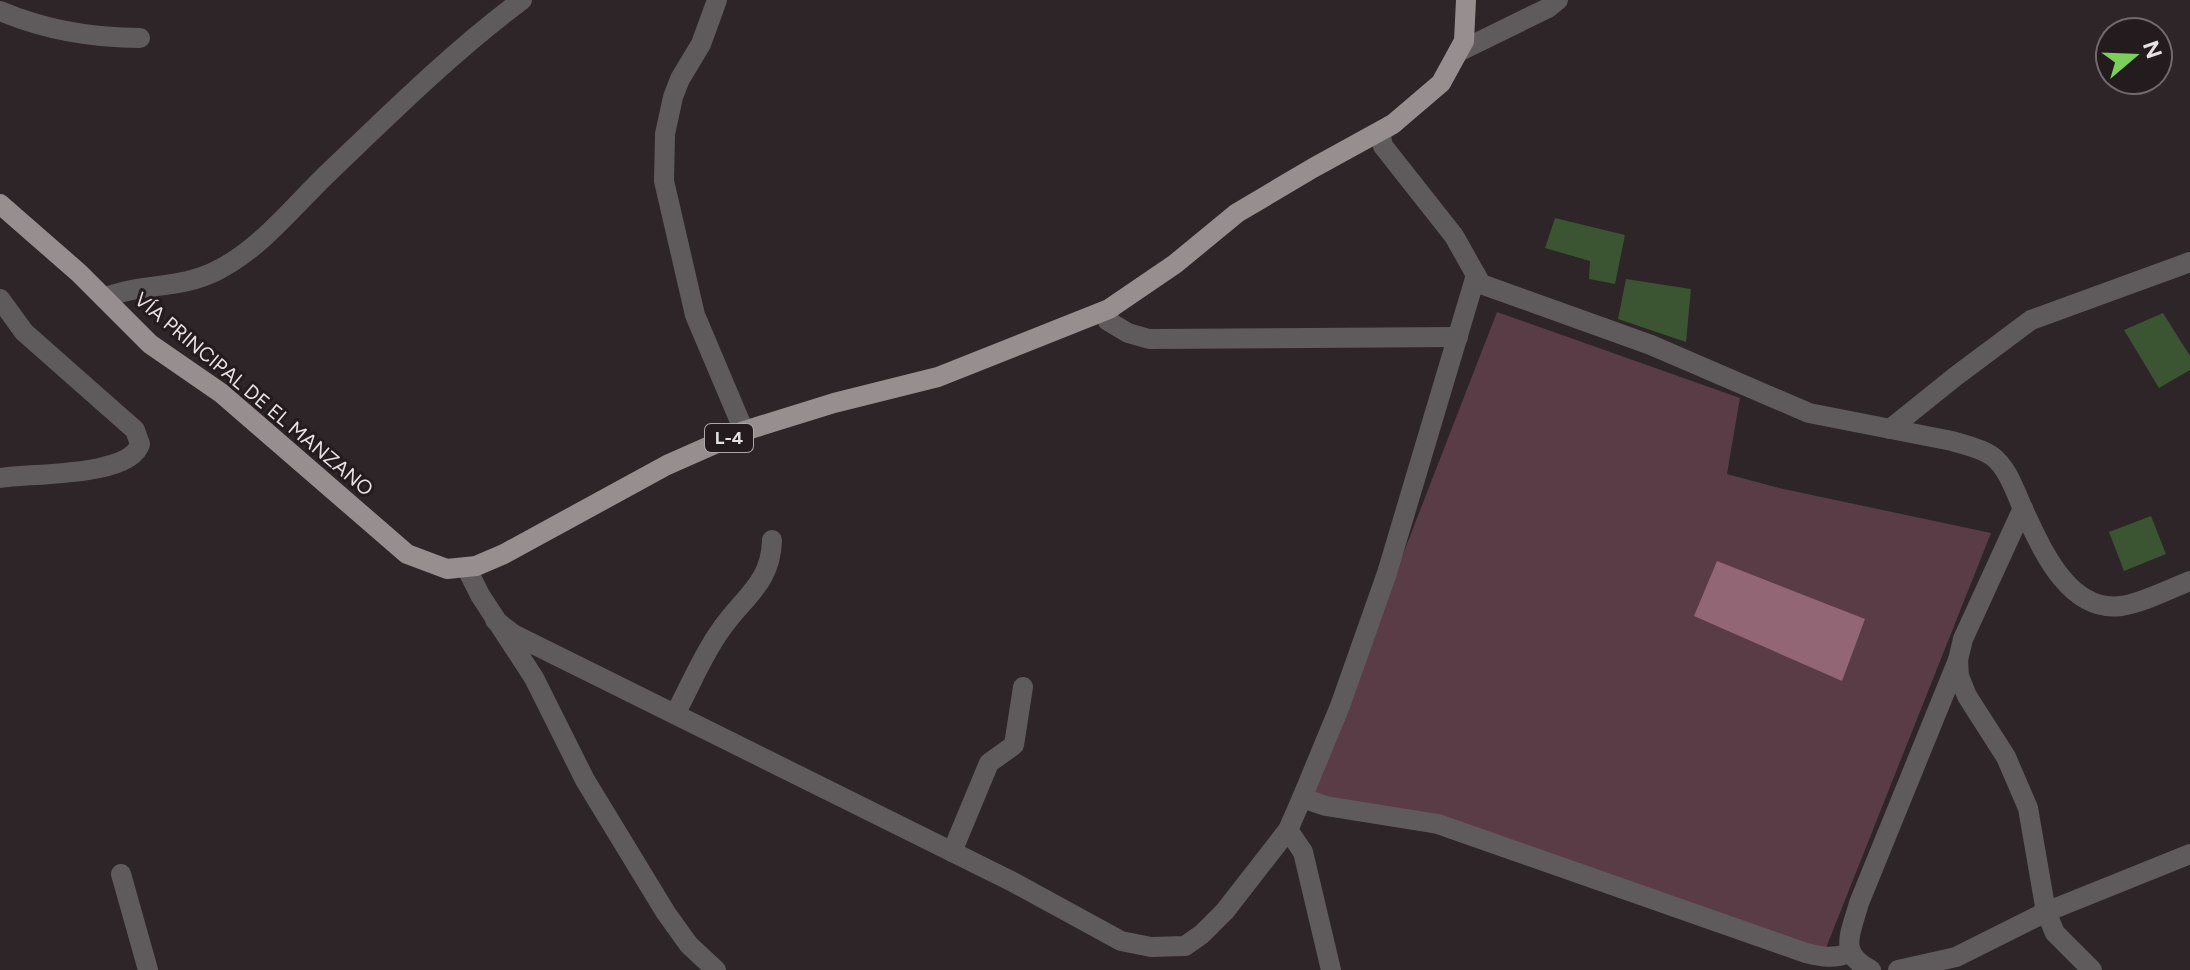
<svg xmlns="http://www.w3.org/2000/svg" width="2190" height="970" font-family="Figtree,sans-serif">
<style>
.green{fill:#593c46}
.water{fill:#936675}
.building{fill:#3b5432}
.lines{fill:none;stroke-linecap:round;stroke-linejoin:round}
.minor{stroke:#5f5b5c;stroke-width:20}
.major{stroke:#978e90;stroke-width:20}
.labels{text-anchor:middle;stroke-width:6;stroke-linejoin:round;paint-order:stroke}
.shield{fill:#231b1e;stroke:#aca6a7;stroke-width:2}
.shield-label{font-size:18px;font-weight:bold;fill:#e6e1e2}
.street-label{font-size:20px;fill:#e6e1e2;stroke:#231b1e}
</style>
<rect width="100%" height="100%" fill="#2d2527"/>
<!-- green -->
<path class="green" d="M1497,312L1740,398L1727,474L1779,488L1991,533L1820,963L1610,880L1301,793L1348,696Z"/>
<!-- water -->
<path class="water" d="M1717,561L1865,619L1842,681L1694,616Z"/>
<!-- building -->
<g class="building">
<path d="M1555,218L1625,235L1615,284L1589,279L1590,261L1545,248Z"/>
<path d="M1626,279L1691,289L1686,342L1618,319Z"/>
<path d="M2163,313L2190,356V370L2159,388L2124,330Z"/>
<path d="M2151,516L2166,554L2124,571L2109,532Z"/>
</g>
<g class="lines">
<!-- minor -->
<g class="minor">
<path d="M717,0L701,44L680,79L673,97L665,134L664,181L695,315L744,431"/>
<path d="M0,11C45,30 92,38 140,38"/>
<path d="M1458,52L1548,8L1558,0"/>
<path d="M1393,124L1380,132L1383,146L1454,236L1481,284L1651,345L1809,413L1952,441C1965,445 1981,448 1992,456C2008,468 2015,491 2023,509C2041,547 2068,613 2121,606C2143,603 2169,589 2190,581"/>
<path d="M104,298C140,283 181,289 216,271C259,250 292,208 326,175C389,115 452,52 522,0"/>
<path d="M0,299L24,332L135,430L140,444C130,477 31,473 0,478"/>
<path d="M1109,309L1108,321L1128,333L1149,339L1458,337"/>
<path d="M1890,429L1956,376L2031,320L2190,262"/>
<path d="M2023,508L1963,639L1958,660L1959,676L1967,696L2006,757L2028,808L2046,912L2055,933L2092,970"/>
<path d="M466,567L480,595L534,678L585,780L666,913L689,945L716,970"/>
<path d="M495,620L513,634L1011,881L1121,941L1151,947L1185,946L1202,934L1225,911L1288,830L1302,798L1340,706L1387,573L1476,275"/>
<path d="M675,714C690,687 702,656 720,631C743,597 771,584 772,540"/>
<path d="M1302,798L1326,806L1438,824L1806,953C1822,957 1834,959 1849,953"/>
<path d="M1288,830L1303,852L1331,970"/>
<path d="M952,852L989,763L1014,745L1023,687"/>
<path d="M121,874L148,970"/>
<path d="M1871,970C1837,953 1851,933 1859,903L1958,660"/>
<path d="M1898,970L1956,957L2046,912L2190,854"/>
</g>
<!-- major -->
<path class="major" d="M0,204L79,273L150,344L221,393L407,554L447,569L476,566L504,554L667,465L744,431L834,403L938,377L1109,309L1175,264L1237,213L1313,168L1393,124L1441,83L1464,41L1466,0"/>
</g>
<g class="labels">
<!-- shield labels -->
<rect class="shield" x="705" y="424" width="48" height="28" rx="6"/>
<g class="shield-label">
<text x="729" y="444">L-4</text>
</g>
<!-- street labels -->
<g class="street-label">
<text transform="translate(254 394) rotate(40)" y="7">VÍA PRINCIPAL DE EL MANZANO</text>
</g>
</g>
<!-- north arrow -->
<g transform="translate(2134 56) rotate(71)"><circle r="38" fill="#231b1e" stroke="#716a6c" stroke-width="2"/>
<path d="M0-6L14 30L0 20L-14 30Z" fill="#79d157"/>
<text y="-12" font-size="22" font-weight="bold" text-anchor="middle" fill="#e6e1e2">N</text>
</g>
</svg>
